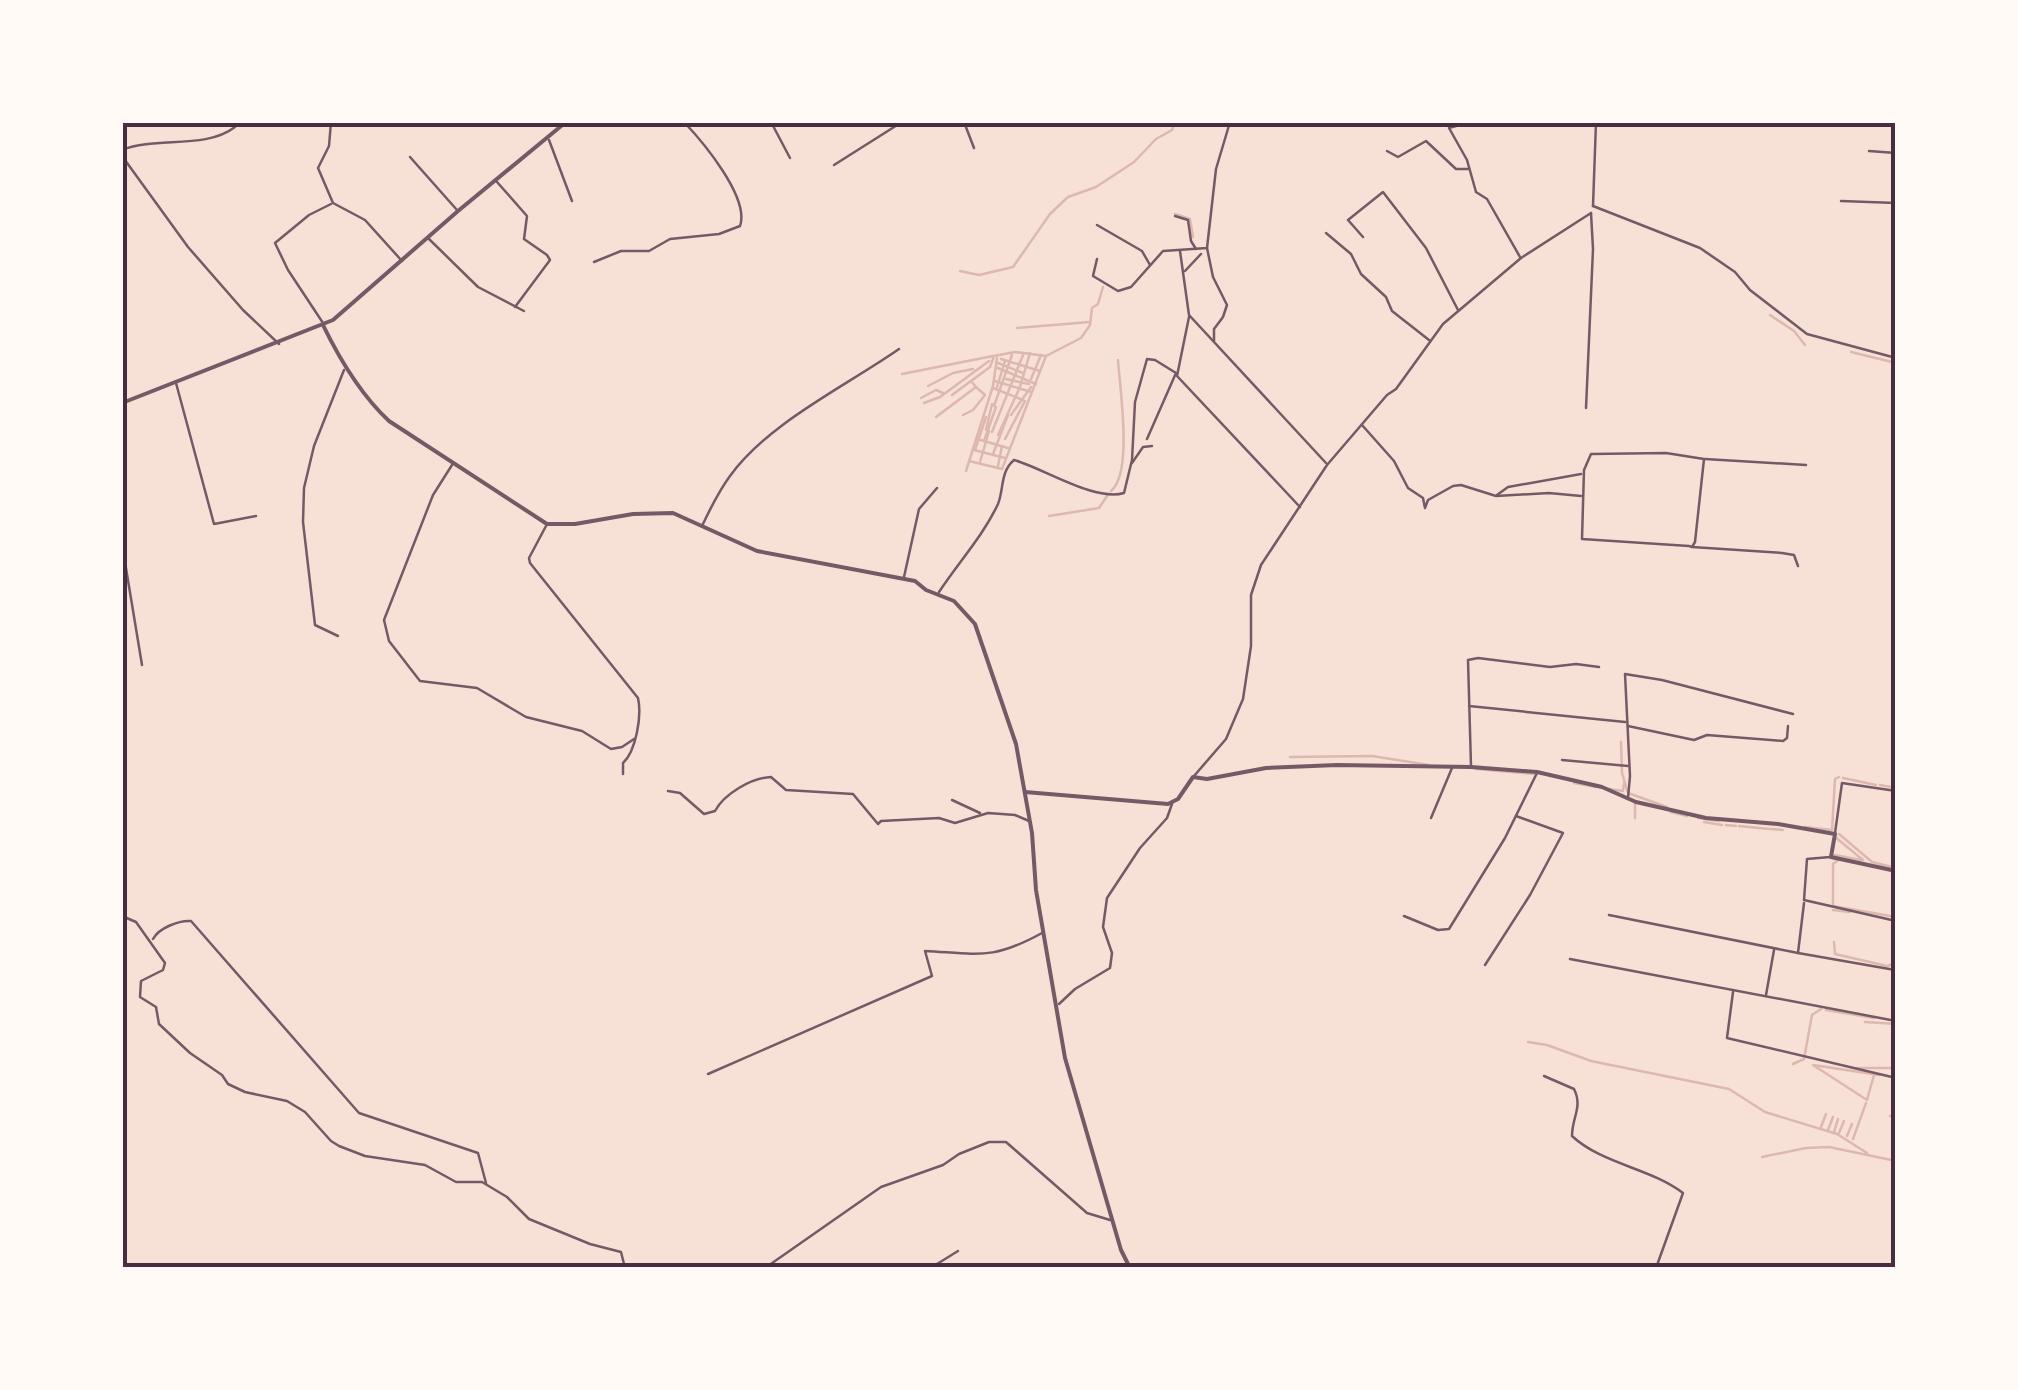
<svg xmlns="http://www.w3.org/2000/svg" width="2018" height="1390" font-family="Overpass,sans-serif">
<style>
.lines{fill:none;stroke-linecap:round;stroke-linejoin:round}
.stream{stroke:#dcb8b0;stroke-width:2.5}
.minor{stroke:#755966;stroke-width:2.5}
.tertiary{stroke:#755966;stroke-width:4}
.neatline{fill:none;stroke:#4a2c40;stroke-width:4}
</style>
<rect width="100%" height="100%" fill="#f7e1d7"/>
<g class="lines">
<!-- stream -->
<g class="stream">
<path d="M1175,214L1190,219L1193,237"/>
<path d="M960,271L979,275L1013,267L1050,214L1068,197L1096,187L1134,162L1156,139L1172,130L1175,122"/>
<path d="M1770,315L1794,331L1805,345"/>
<path d="M1017,328L1090,322"/>
<path d="M1851,352L1896,363"/>
<path d="M1001,359L1040,371"/>
<path d="M998,363L1023,373"/>
<path d="M998,368L1036,384"/>
<path d="M902,374L993,356"/>
<path d="M1006,379L1029,384"/>
<path d="M1031,379L1041,355"/>
<path d="M995,381L1031,392"/>
<path d="M928,386L953,373L973,369"/>
<path d="M997,387L1005,361"/>
<path d="M993,388L1023,400"/>
<path d="M952,395L990,367L994,356L1015,352L1046,356"/>
<path d="M921,398L936,390L943,393"/>
<path d="M924,403L940,397L989,361"/>
<path d="M994,406L1012,355"/>
<path d="M963,415L973,410L985,395L976,387"/>
<path d="M1011,415L1031,387"/>
<path d="M936,417L976,387L971,381"/>
<path d="M986,430L992,404"/>
<path d="M992,432L1023,355"/>
<path d="M998,435L1020,387L1030,353"/>
<path d="M977,439L1008,448"/>
<path d="M1005,439L1025,401"/>
<path d="M984,441L996,407"/>
<path d="M974,450L1005,458"/>
<path d="M975,450L986,417"/>
<path d="M993,454L1008,415"/>
<path d="M969,461L1002,469L1046,356L1081,338L1090,325L1092,308L1098,304L1103,287"/>
<path d="M980,462L989,431"/>
<path d="M998,466L1002,446"/>
<path d="M966,471L993,386L997,358"/>
<path d="M1111,491C1133,473 1120,390 1118,360"/>
<path d="M1049,516L1099,508L1107,496"/>
<path d="M1621,742L1622,773L1628,793L1667,807"/>
<path d="M1290,757L1372,756L1429,765"/>
<path d="M1476,769L1534,774"/>
<path d="M1843,778L1876,785"/>
<path d="M1574,783L1596,787"/>
<path d="M1880,785L1896,788"/>
<path d="M1609,789L1623,791L1624,783"/>
<path d="M1635,802V818"/>
<path d="M1671,812L1687,816"/>
<path d="M1698,818L1719,821"/>
<path d="M1704,822L1722,825"/>
<path d="M1726,825L1736,826"/>
<path d="M1739,826L1769,829"/>
<path d="M1805,827L1832,830L1835,779L1839,777"/>
<path d="M1771,829L1783,830"/>
<path d="M1839,834L1872,862L1896,868"/>
<path d="M1835,837L1863,860"/>
<path d="M1835,855L1861,860"/>
<path d="M1838,860L1833,864V906L1896,917"/>
<path d="M1833,910L1850,912"/>
<path d="M1834,942L1835,954L1887,966L1893,964L1896,950"/>
<path d="M1826,1010L1874,1018"/>
<path d="M1865,1022L1896,1024"/>
<path d="M1528,1042L1547,1045L1591,1061L1729,1089L1765,1112L1837,1134L1867,1153"/>
<path d="M1793,1064L1804,1059L1812,1015L1821,1009"/>
<path d="M1857,1068H1896"/>
<path d="M1874,1075L1867,1100L1813,1065L1879,1075"/>
<path d="M1890,1116L1896,1119"/>
<path d="M1821,1127L1826,1114"/>
<path d="M1828,1130L1833,1117"/>
<path d="M1834,1132L1838,1119"/>
<path d="M1839,1133L1844,1121"/>
<path d="M1847,1136L1852,1124"/>
<path d="M1853,1139L1866,1103"/>
<path d="M1762,1157L1806,1148L1829,1147L1896,1161"/>
</g>
<!-- minor -->
<g class="minor">
<path d="M331,122L329,146L318,168L333,203L365,220L402,261"/>
<path d="M771,122L790,158"/>
<path d="M964,122L974,148"/>
<path d="M1470,122L1449,128L1467,160L1476,192L1487,199L1520,257"/>
<path d="M549,140L572,201"/>
<path d="M122,150C156,136 205,150 235,127"/>
<path d="M1387,151L1398,157L1426,141L1456,169H1468"/>
<path d="M1869,151L1896,153"/>
<path d="M122,156L188,247L243,310L279,344"/>
<path d="M410,157L457,210"/>
<path d="M834,165L902,122"/>
<path d="M497,182L527,216L524,239L547,255L550,260L515,307"/>
<path d="M1841,201L1896,203"/>
<path d="M1593,206L1700,248L1735,272L1750,290L1807,334L1896,358"/>
<path d="M1593,206L1596,122"/>
<path d="M1175,216L1188,220L1191,241L1196,249"/>
<path d="M1097,225L1142,251L1150,265"/>
<path d="M1326,233L1351,254L1361,274L1386,297L1392,311L1429,340"/>
<path d="M1363,237L1348,220L1383,192L1426,248L1458,310"/>
<path d="M429,239L478,287L524,311"/>
<path d="M1207,248L1213,277L1227,305L1223,317L1214,329V341"/>
<path d="M1180,251L1189,315L1326,463"/>
<path d="M1097,259L1093,276L1118,291L1131,287L1163,251L1207,248L1216,169L1230,122"/>
<path d="M594,262L621,251H649L670,239L719,234L740,226C750,198 703,142 684,122"/>
<path d="M1185,271L1201,254"/>
<path d="M1189,317L1177,376L1300,507"/>
<path d="M323,323L288,270L275,243L309,215L331,204"/>
<path d="M176,383L214,524L256,516"/>
<path d="M1586,408L1593,249L1591,213"/>
<path d="M1362,425L1394,461L1408,488L1423,498L1425,508L1428,500L1453,486L1461,485L1496,496L1549,493L1581,496"/>
<path d="M1705,459L1806,465"/>
<path d="M1132,463L1143,447L1152,446"/>
<path d="M452,465L433,495L384,620L389,641L420,681L477,688L526,717L582,731L611,749L622,747L634,739"/>
<path d="M1497,495L1508,487L1581,474"/>
<path d="M703,524C711,507 719,491 730,476C768,423 846,386 899,349"/>
<path d="M546,526L529,558L530,563L638,698C642,716 636,751 623,763V774"/>
<path d="M122,544L142,665"/>
<path d="M1692,547L1695,542L1704,459L1666,453L1591,454L1584,470L1582,539L1689,546L1692,547L1782,553L1794,555L1798,566"/>
<path d="M904,577L919,509L937,488"/>
<path d="M939,592C958,563 983,536 998,504C1004,489 1000,472 1014,460C1043,468 1095,502 1124,493L1132,460L1135,402L1147,359L1155,360L1176,373L1147,439"/>
<path d="M338,636L315,625L303,522L304,488L314,446L344,370"/>
<path d="M1469,706L1625,722"/>
<path d="M1628,726L1694,740L1707,735L1783,741L1787,738L1788,726"/>
<path d="M1562,760L1628,766"/>
<path d="M1471,766L1468,660L1478,658L1550,667L1576,664L1599,667"/>
<path d="M1194,776L1226,739L1243,699L1251,646V595L1261,565L1327,465L1387,395L1396,389L1443,324L1521,258L1591,213"/>
<path d="M668,791L680,793L704,814L715,811C724,794 751,778 771,777L786,790L853,794L878,824L881,821L939,818L955,823L988,813L1015,815L1029,821"/>
<path d="M1628,798L1630,776L1625,674L1662,680L1793,714"/>
<path d="M952,800L980,813"/>
<path d="M1431,818L1452,768"/>
<path d="M1835,833L1842,783L1896,791"/>
<path d="M1830,857L1807,859L1804,900L1896,921"/>
<path d="M1804,903L1798,953L1895,970"/>
<path d="M1609,915L1798,953"/>
<path d="M122,916L136,922L165,963L163,970L141,981L140,997L156,1007L159,1024L190,1053L222,1075L228,1084L245,1092L287,1101L305,1112L331,1141L339,1146L365,1156L425,1165L456,1182H482L507,1197L529,1219L590,1244L621,1252L625,1268"/>
<path d="M1404,916L1438,930L1449,929L1505,838L1537,773"/>
<path d="M153,939C159,928 179,920 191,921L359,1113L478,1153L486,1183"/>
<path d="M1570,959L1896,1021"/>
<path d="M1485,965L1530,895L1563,833L1516,816"/>
<path d="M1733,992L1727,1038L1896,1078"/>
<path d="M1766,995L1774,950"/>
<path d="M1059,1004L1075,989L1110,968L1112,953L1103,927L1107,898L1140,848L1167,818L1172,804"/>
<path d="M708,1074L932,976L925,951C980,954 993,960 1042,933"/>
<path d="M1544,1076L1574,1089C1583,1107 1572,1117 1572,1136C1602,1164 1650,1168 1683,1193L1656,1268"/>
<path d="M765,1268L881,1187L943,1165L959,1154L989,1142H1006L1087,1213L1110,1220"/>
<path d="M922,1268L937,1264L958,1251"/>
</g>
<!-- tertiary -->
<g class="tertiary">
<path d="M323,325C340,360 360,394 389,421L547,524H575L633,514L673,513L757,551L915,581L926,590L954,601L975,624L1016,744L1032,833L1036,890L1065,1058L1121,1250L1130,1268"/>
<path d="M122,403L333,320L458,211L566,122"/>
<path d="M1025,792L1168,804L1178,799L1193,777L1207,779L1266,768L1337,765L1471,767L1537,772L1602,787L1636,802L1706,818L1778,824L1835,834L1831,857L1896,871"/>
</g>
</g>
<!-- border -->
<rect width="2018" height="1390" fill="none" stroke="#fffaf5" stroke-width="250"/>
<rect x="125" y="125" width="1768" height="1140" class="neatline"/>
</svg>
